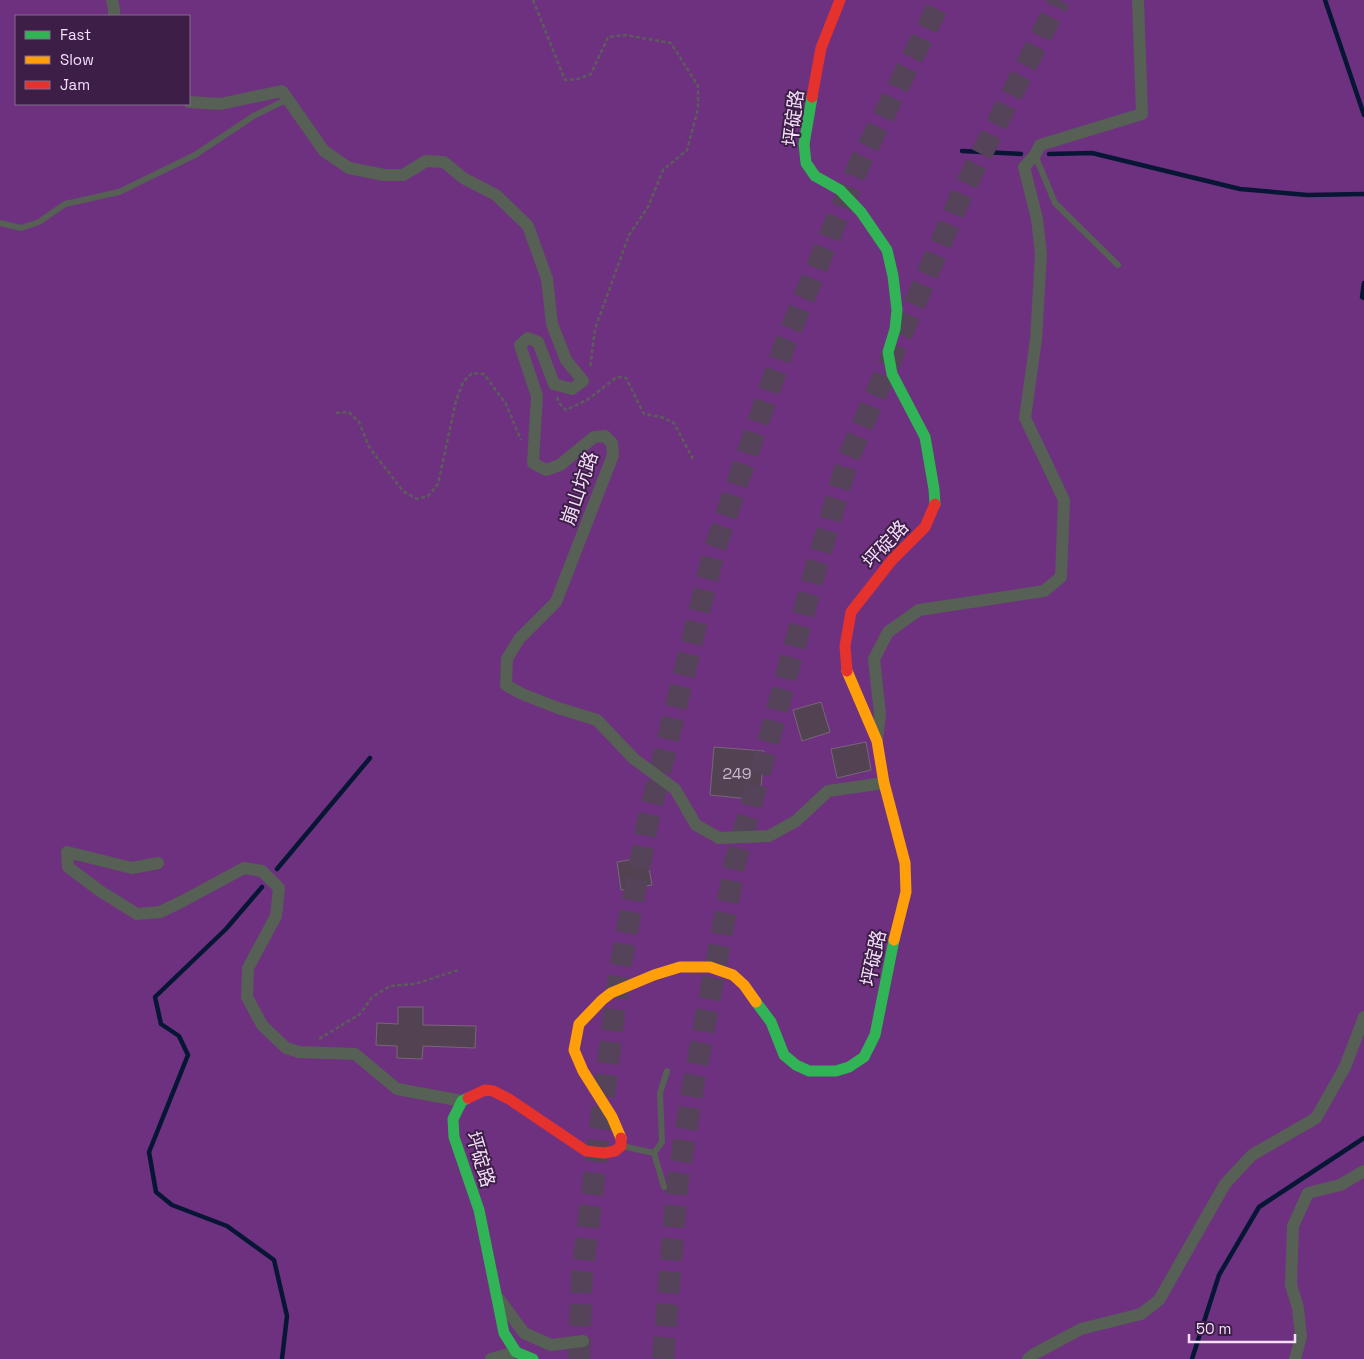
<svg xmlns="http://www.w3.org/2000/svg" width="1364" height="1359" font-family="'Space Grotesk','Noto Sans TC',sans-serif">
<style>
.green{fill:#6e3180;fill-rule:evenodd}
.lines{fill:none;stroke-linecap:round;stroke-linejoin:round}
.stream{stroke:#071634;stroke-width:4.5}
.building{fill:#524252;stroke:#786677}
.highway-tunnel{stroke:#544359;stroke-width:22;stroke-dasharray:22 11;stroke-linecap:butt}
.path{stroke:#5b5d59;stroke-width:2.5;stroke-dasharray:4 2.5;stroke-linecap:butt}
.lane{stroke:#566054;stroke-width:6}
.street{stroke:#566054;stroke-width:12}
.fast{stroke:#30b455;stroke-width:11}
.slow{stroke:#ff9f0a;stroke-width:11}
.jam{stroke:#e5322d;stroke-width:11}
.labels{text-anchor:middle;stroke-width:4;stroke-linejoin:round;paint-order:stroke}
.number-label{font-size:16px;fill:#cbb8cf}
.street-label{font-size:19px;fill:#f3dff9;stroke:#3d1e46}
</style>
<rect width="100%" height="100%" fill="#38273d"/>
<!-- green -->
<path class="green" d="M0,0H1364V1359H0ZM16,16H189V104H16Z"/>
<g class="lines">
<!-- stream -->
<g class="stream">
<path d="M1325,0L1364,115"/>
<path d="M962,151L1021,154"/>
<path d="M1049,154L1092,153L1240,189L1307,195L1364,194"/>
<path d="M1364,283L1362,297L1364,298"/>
<path d="M277,869L370,758"/>
<path d="M262,887L226,929L155,997L161,1024L179,1036L188,1055L149,1152L156,1192L172,1205L227,1226L274,1260L287,1316L282,1359"/>
<path d="M1192,1359L1219,1275L1259,1207L1364,1138"/>
</g>
</g>
<!-- building -->
<g class="building">
<path d="M821,702L830,732L802,741L793,710Z"/>
<path d="M866,742L871,770L837,778L831,749Z"/>
<path d="M714,747L764,751L760,800L710,795Z"/>
<path d="M647,857L652,885L621,890L617,862Z"/>
<path d="M398,1007H423V1025L476,1026L475,1048L423,1046L422,1059L397,1058V1046L376,1045L377,1023L398,1024Z"/>
</g>
<g class="lines">
<!-- highway-tunnel -->
<g class="highway-tunnel">
<path d="M579,1359L582,1275L619,974L648,821L714,551L785,344L860,163L941,0"/>
<path d="M663,1359L677,1186L694,1081L735,863L814,575L848,459L964,189L1059,0"/>
</g>
<!-- path -->
<g class="path">
<path d="M533,0L565,80L578,79L591,74L608,37L625,35L671,43L698,86V109L687,150L663,170L648,207L629,235L595,329L590,368"/>
<path d="M557,397L559,403L566,410L587,400L617,377L626,378L644,414L661,417L674,423L693,459"/>
<path d="M336,413L349,412L359,422L369,447L403,491L417,499L428,496L438,484L456,401L463,382L472,373L484,374L506,404L521,440"/>
<path d="M319,1039L360,1014L372,997L390,986L415,984L458,970"/>
</g>
<!-- lane -->
<g class="lane">
<path d="M1035,155L1055,203L1118,265"/>
<path d="M0,223L21,228L39,222L65,204L119,192L195,155L255,115L288,99"/>
<path d="M622,1146L654,1153"/>
<path d="M664,1187L654,1153L662,1142L660,1093L667,1071"/>
</g>
<!-- street -->
<g class="street">
<path d="M112,0L114,9V16"/>
<path d="M189,102L220,104L282,91L324,151L349,168L384,175H403L426,161L444,162L463,178L496,195L528,226L547,279L552,324L566,360L583,381L572,389L554,384L538,342L528,338L520,345L537,396L533,463L546,470L560,465L594,437L605,436L612,443L613,455L556,602L519,639L507,659L506,685L522,694L558,708L597,720L634,759L675,789L696,825L719,838L769,836L796,821L828,791L884,783"/>
<path d="M877,739L880,714L874,659L888,632L919,610L1044,591L1061,577L1064,500L1025,418L1036,339L1041,254L1037,219L1024,167L1035,155L1040,145L1142,114L1138,0"/>
<path d="M158,863L132,868L67,852L68,867L100,891L137,914L160,912L181,902L244,868L262,871L279,888L276,916L248,968L247,997L262,1025L286,1048L299,1052L355,1054L397,1089L462,1101"/>
<path d="M499,1299L524,1333L551,1345L583,1341"/>
<path d="M491,1359L516,1352"/>
<path d="M1028,1359L1034,1354L1081,1329L1141,1314L1159,1300L1225,1184L1252,1155L1316,1118L1345,1067L1364,1017"/>
<path d="M1295,1359L1301,1337L1298,1308L1291,1285L1293,1226L1308,1193L1340,1185L1364,1171"/>
</g>
<!-- fast -->
<g class="fast">
<path d="M812,97L804,144L806,163L815,176L840,190L861,212L887,250L893,276L897,310L895,329L888,352L892,374L925,437L934,489L935,504"/>
<path d="M756,1002L771,1022L784,1055L796,1065L809,1071H836L849,1067L864,1057L875,1035L894,940"/>
<path d="M468,1098L462,1101L453,1119L454,1137L479,1210L504,1333L516,1352L533,1359"/>
</g>
<!-- slow -->
<g class="slow">
<path d="M847,671L877,741L884,783L905,863L906,892L894,940"/>
<path d="M621,1138L612,1117L583,1071L574,1050L579,1024L602,1000L611,993L654,975L680,967H710L733,975L744,985L756,1002"/>
</g>
<!-- jam -->
<g class="jam">
<path d="M812,97L821,48L840,0"/>
<path d="M847,671L845,646L851,612L892,560L925,527L935,504"/>
<path d="M468,1098L485,1090L493,1091L509,1099L586,1151L604,1153L615,1151L621,1146V1138"/>
</g>
</g>
<g class="labels">
<!-- number labels -->
<g class="number-label">
<text x="737" y="779">249</text>
</g>
<!-- street labels -->
<g class="street-label">
<text transform="translate(793 118) rotate(-83)" y="7">坪碇路</text>
<text transform="translate(579 488) rotate(-71)" y="7">崩山坑路</text>
<text transform="translate(885 544) rotate(-47)" y="7">坪碇路</text>
<text transform="translate(873 958) rotate(-78)" y="7">坪碇路</text>
<text transform="translate(481 1159) rotate(73)" y="7">坪碇路</text>
</g>
</g>
<!-- legend -->
<rect x="15" y="15" width="175" height="90" fill="#3d1e46" stroke="#866b8e"/>
<rect x="25" y="31" width="25" height="8" fill="#30b455" stroke="#866b8e"/>
<text x="60" y="40" font-size="15" fill="#f3dff9">Fast</text>
<rect x="25" y="56" width="25" height="8" fill="#ff9f0a" stroke="#866b8e"/>
<text x="60" y="65" font-size="15" fill="#f3dff9">Slow</text>
<rect x="25" y="81" width="25" height="8" fill="#e5322d" stroke="#866b8e"/>
<text x="60" y="90" font-size="15" fill="#f3dff9">Jam</text>
<!-- scale -->
<path d="M1189 1334v8h106v-8" fill="none" stroke="#f3dff9" stroke-width="2.5"/>
<text x="1196" y="1334" font-size="15" fill="#f3dff9" stroke="#3d1e46" stroke-width="4" paint-order="stroke">50 m</text>
</svg>
